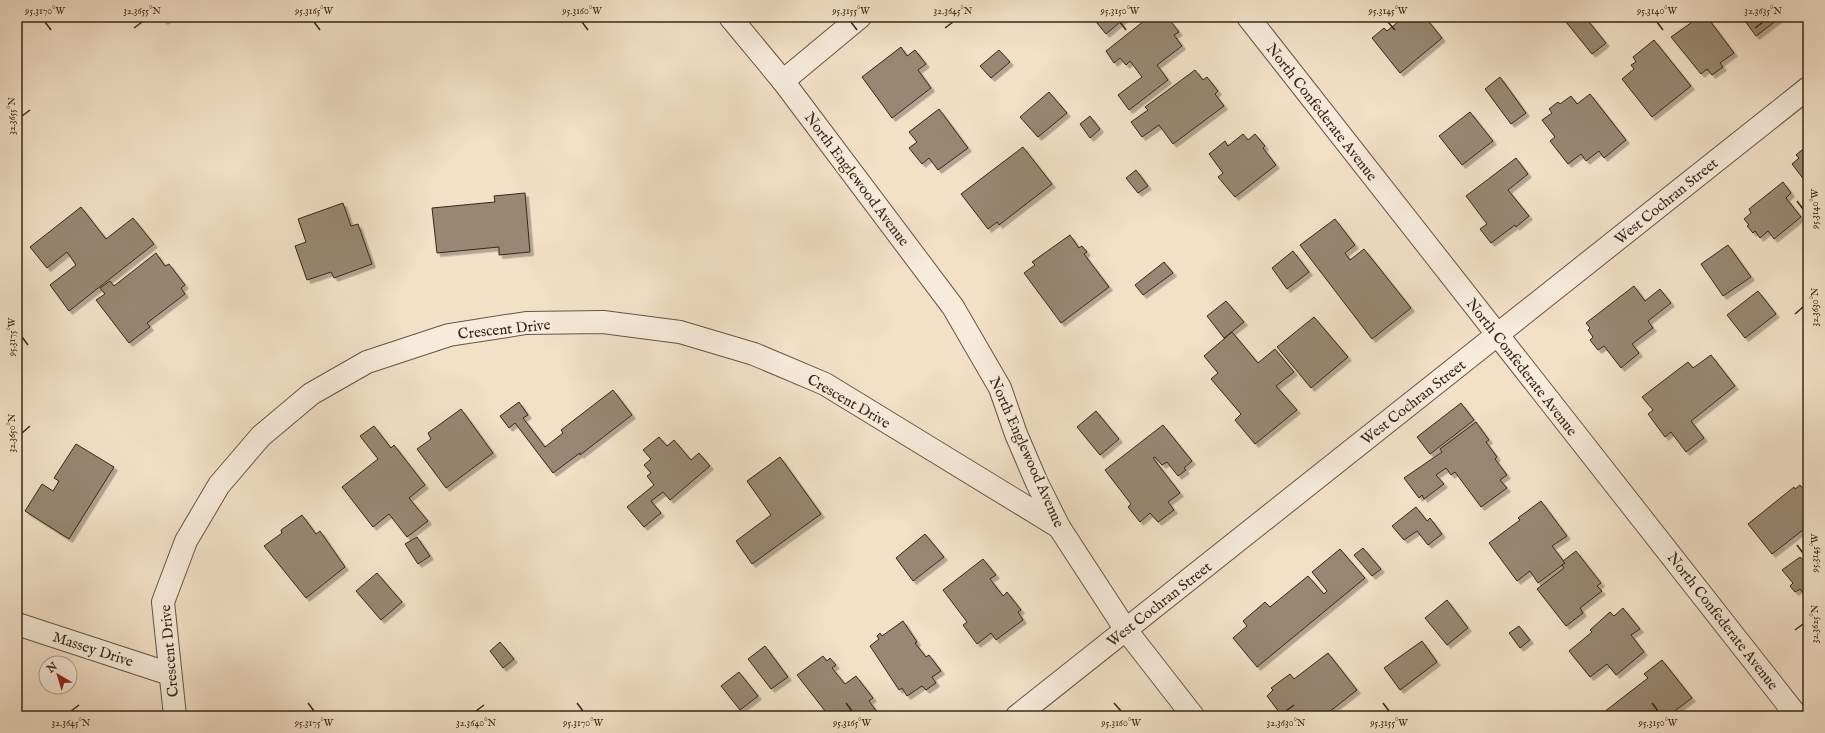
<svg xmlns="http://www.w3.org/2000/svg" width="1825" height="733" font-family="'IM FELL English',serif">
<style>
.building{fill:#998773;stroke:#382717;filter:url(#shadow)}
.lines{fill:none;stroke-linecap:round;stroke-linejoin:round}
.minor-casing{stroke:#665543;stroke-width:24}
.minor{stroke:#f7ebdb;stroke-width:22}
.ticks{fill:none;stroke:#382717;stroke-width:1.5}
.labels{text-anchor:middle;stroke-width:4;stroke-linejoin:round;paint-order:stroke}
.street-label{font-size:15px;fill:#382717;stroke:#f7ebdb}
.neatline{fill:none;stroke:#382717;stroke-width:1.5}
.ticks-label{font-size:10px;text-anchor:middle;fill:#382717}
</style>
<defs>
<filter id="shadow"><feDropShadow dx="3.5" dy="3.5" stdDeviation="0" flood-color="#0004"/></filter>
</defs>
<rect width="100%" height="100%" fill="#f2e0c7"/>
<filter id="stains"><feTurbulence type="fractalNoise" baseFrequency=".005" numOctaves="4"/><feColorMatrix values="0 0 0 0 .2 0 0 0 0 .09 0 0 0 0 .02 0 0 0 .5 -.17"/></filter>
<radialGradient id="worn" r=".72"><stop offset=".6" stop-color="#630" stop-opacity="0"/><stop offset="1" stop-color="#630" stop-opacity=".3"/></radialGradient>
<!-- building -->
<g class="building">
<path d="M161,17H170L164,21Z"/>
<path d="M1092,17H1126L1106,34Z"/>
<path d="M1149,17H1159L1163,22L1168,18L1179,32L1174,35L1182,46L1157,65L1168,80L1129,110L1118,95L1142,77L1130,61L1126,65L1120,58L1114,63L1106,51Z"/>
<path d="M1404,17H1425L1442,38L1400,73L1372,38L1384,28L1387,31Z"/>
<path d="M1573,17H1585L1606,43L1592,54L1566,22Z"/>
<path d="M1699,17H1707L1734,53L1720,63L1723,67L1712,75L1707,69L1701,74L1671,37Z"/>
<path d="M1742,17H1781L1756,36Z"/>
<path d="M1654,40L1691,86L1652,117L1622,79L1634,69L1631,65L1636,62L1633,57Z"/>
<path d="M901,47L907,56L915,50L926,64L918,70L931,88L892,118L862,77Z"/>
<path d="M999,50L1010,62L991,78L980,66Z"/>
<path d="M1195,70L1203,80L1207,77L1218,91L1215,94L1224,106L1173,144L1159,125L1142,137L1131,122L1148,110L1145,107Z"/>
<path d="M1500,77L1526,113L1511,124L1485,89Z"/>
<path d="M1049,92L1067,113L1038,137L1020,117Z"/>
<path d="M1590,94L1626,140L1604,158L1599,151L1586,161L1581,154L1568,164L1550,141L1555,137L1542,120L1552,113L1549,109L1558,102L1560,104L1571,96L1577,104Z"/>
<path d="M939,109L968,148L938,170L929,158L922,164L909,148L917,142L909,132Z"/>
<path d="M1470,112L1493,141L1462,165L1439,136Z"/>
<path d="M1090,116L1100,129L1090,138L1080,124Z"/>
<path d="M1243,134L1248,140L1255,134L1265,146L1263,148L1276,165L1235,197L1218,177L1223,173L1209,154L1225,141L1228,146Z"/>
<path d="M1808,145V179L1805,181L1792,164L1799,158L1796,155Z"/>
<path d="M1023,147L1052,184L999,225L997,222L988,229L961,194Z"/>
<path d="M1516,158L1528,174L1508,190L1529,216L1516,227L1515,225L1491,243L1480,229L1487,224L1466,196Z"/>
<path d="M1136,170L1148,186L1138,193L1126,178Z"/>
<path d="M1783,182L1791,193L1786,198L1801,217L1774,239L1768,231L1760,238L1755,231L1753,233L1747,226L1749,225L1744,219L1751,213L1749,209Z"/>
<path d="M525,193L530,252L499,255V247L437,253L432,208L495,202L494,196Z"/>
<path d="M343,203L351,226L358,224L372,264L334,278L331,272L307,280L295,246L306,242L298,219Z"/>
<path d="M81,207L106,239L133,218L154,244L69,311L50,285L76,265L67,252L47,268L30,247Z"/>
<path d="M1335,219L1355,245L1345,253L1350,260L1364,249L1411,308L1372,339L1300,245Z"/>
<path d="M1070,235L1079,248L1082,246L1087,252L1084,254L1109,287L1061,323L1024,273L1035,265L1032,262Z"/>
<path d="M1728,245L1751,277L1723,296L1701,264Z"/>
<path d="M1293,251L1309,272L1287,289L1272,268Z"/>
<path d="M156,253L165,266L169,264L185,285L181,288L185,294L147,323L150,327L129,343L96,300L105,294L100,288L110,281L114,286Z"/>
<path d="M1164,262L1173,273L1143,295L1135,285Z"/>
<path d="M1634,286L1645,301L1660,289L1671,303L1648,321L1653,328L1632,344L1639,353L1621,368L1604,346L1598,350L1590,340L1593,337L1588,330L1590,328L1586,323Z"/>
<path d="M1758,291L1776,314L1745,338L1727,315Z"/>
<path d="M1226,301L1244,322L1224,338L1207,316Z"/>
<path d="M1314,317L1348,357L1311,388L1277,347Z"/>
<path d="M1232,332L1258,363L1275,349L1294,372L1276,386L1297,410L1255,444L1235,420L1241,414L1211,379L1218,373L1204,356Z"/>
<path d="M1711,355L1735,386L1691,421L1704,438L1686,452L1671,432L1665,437L1648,414L1653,410L1642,397L1688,362L1693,368Z"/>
<path d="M613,390L632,415L580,455V453L553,473L515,423L509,428L500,416L519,402L528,415L523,418L545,447L563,433L561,430Z"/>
<path d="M1461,403L1474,420L1430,454L1417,437Z"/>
<path d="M461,409L493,453L446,488L417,449L431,439L428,433Z"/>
<path d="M1096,411L1119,439L1100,455L1077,427Z"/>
<path d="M1476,422L1489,440L1486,442L1497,457L1495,459L1507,475L1500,480L1507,488L1481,507L1455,472L1451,475L1446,468L1436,475L1444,484L1424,499L1422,495L1419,498L1404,478L1442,452L1440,449Z"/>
<path d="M1163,425L1192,461L1184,468L1186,470L1178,476L1167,462L1162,465L1155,457L1153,458L1180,493L1168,502L1174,510L1158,522L1150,513L1140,522L1128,507L1131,504L1105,470Z"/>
<path d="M374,426L391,448L394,445L425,485L409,498L428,521L407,537L389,514L373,527L342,487L378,459L360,436Z"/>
<path d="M659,437L667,446L674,440L691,460L699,453L710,466L670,500L663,492L651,501L661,513L644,527L627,507L654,485L647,476L651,473L644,465L651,459L643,450Z"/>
<path d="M76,444L114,467L69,539L25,511L42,484L53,491L59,481L54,478Z"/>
<path d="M780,457L821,514L752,564L736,541L771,515L747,481Z"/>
<path d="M1800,485L1808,495V526L1772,554L1748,524L1794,487L1795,489Z"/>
<path d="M1541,501L1567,536L1552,546L1565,563L1538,583L1530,571L1517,581L1489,543L1520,520L1518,518Z"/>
<path d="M1416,507L1427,521L1430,518L1442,534L1428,545L1417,531L1404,540L1392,526Z"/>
<path d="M302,515L316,534L320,531L345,567L306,598L264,546L282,533L281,530Z"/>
<path d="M925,534L944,557L913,581L896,558Z"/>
<path d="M417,537L430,556L418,564L405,544Z"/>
<path d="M1363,548L1381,569L1372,576L1354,555Z"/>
<path d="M1340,549L1365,578L1257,667L1233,638L1247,626L1243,621L1265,602L1270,607L1308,576L1324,594L1327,591L1312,572Z"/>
<path d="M1576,551L1601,583L1597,586L1602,591L1580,608L1583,613L1566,626L1537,589L1564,568L1562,565L1565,563L1563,561Z"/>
<path d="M1808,556V600L1800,589L1795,592L1790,586L1793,583L1782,570L1800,557L1803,560Z"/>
<path d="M983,559L996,575L990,579L1003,596L1007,592L1021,610L1018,612L1023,620L996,640L991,633L977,644L963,625L967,622L943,590Z"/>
<path d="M377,573L402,602L381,620L356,591Z"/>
<path d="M1447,600L1468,628L1447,645L1425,618Z"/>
<path d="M1623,608L1640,629L1631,635L1644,652L1616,675L1607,664L1590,677L1569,651L1592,632L1590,630L1610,612L1614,616Z"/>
<path d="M903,621L917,642L915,643L926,657L929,655L941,671L932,677L936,683L926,690L922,686L907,696L902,688L899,690L870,646L879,639L877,636L880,633L882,636Z"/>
<path d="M1519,626L1530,640L1520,648L1509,633Z"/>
<path d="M1422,641L1437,662L1400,690L1384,668Z"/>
<path d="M500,642L514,659L503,668L490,651Z"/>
<path d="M765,646L788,677L771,689L748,659Z"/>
<path d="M1328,653L1357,690L1324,716L1321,713L1317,716H1282L1267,696L1273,690L1271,688L1290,674L1294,679Z"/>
<path d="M823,656L827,661L830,658L836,665L832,668L845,684L856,676L873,698L869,701L880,716H829L797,675Z"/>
<path d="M1662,660L1692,698L1668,716H1607L1604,712L1648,678L1644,674Z"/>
<path d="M739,672L758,696L740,710L721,686Z"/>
</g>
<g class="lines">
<defs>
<g id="minor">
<path d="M730,17L783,81L953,307L1000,388L1016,434L1037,483L1059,527L1126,630L1193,716"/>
<path d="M1248,17L1797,716"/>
<path d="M783,81L860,17"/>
<path d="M17,624L170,674"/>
<path d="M175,716L163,602L186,541L219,485L261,436L311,394L367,362L449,335L526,323L603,322L680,332L754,354L825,384L1059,527"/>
<path d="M1017,716L1808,88"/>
</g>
</defs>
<!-- minor casing -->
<use href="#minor" class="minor-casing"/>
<!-- minor -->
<use href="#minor" class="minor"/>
</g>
<!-- ticks -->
<path class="ticks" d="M45,22L51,30M314,22L320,30M582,22L588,30M851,22L857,30M1120,22L1126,30M1388,22L1395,30M1657,22L1663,30M134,28L142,22M945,28L953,22M1755,28L1763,22M22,116L30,110M1797,201L1803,209M1795,314L1803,307M22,337L28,345M22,433L30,426M1797,545L1803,553M1795,630L1803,624M308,703L314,711M577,703L583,711M846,703L852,711M1114,703L1121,711M1383,703L1389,711M1652,703L1658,711M71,711L79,705M476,711L484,705M1286,711L1294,705"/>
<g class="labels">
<!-- street labels -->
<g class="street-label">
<text transform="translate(1322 112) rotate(52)" y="5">North Confederate Avenue</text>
<text transform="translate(857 179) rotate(53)" y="5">North Englewood Avenue</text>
<text transform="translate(1666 201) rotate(-39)" y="5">West Cochran Street</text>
<text transform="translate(504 329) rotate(-6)" y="5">Crescent Drive</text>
<text transform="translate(1522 367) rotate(52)" y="5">North Confederate Avenue</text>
<text transform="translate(849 401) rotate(30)" y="5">Crescent Drive</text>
<text transform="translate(1413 402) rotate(-38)" y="5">West Cochran Street</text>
<text transform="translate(1027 452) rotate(66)" y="5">North Englewood Avenue</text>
<text transform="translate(1159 604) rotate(-38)" y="5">West Cochran Street</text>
<text transform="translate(1723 621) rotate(52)" y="5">North Confederate Avenue</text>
<text transform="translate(93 649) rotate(18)" y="5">Massey Drive</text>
<text transform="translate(169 651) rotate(-95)" y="5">Crescent Drive</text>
</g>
</g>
<!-- margin -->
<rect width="1825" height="733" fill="none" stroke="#f2e0c7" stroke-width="44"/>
<!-- north arrow -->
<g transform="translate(58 675) rotate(322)"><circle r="19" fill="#f7ebdb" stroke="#ab9d8d"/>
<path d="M0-3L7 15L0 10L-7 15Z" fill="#8f2418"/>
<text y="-6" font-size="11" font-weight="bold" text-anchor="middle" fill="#382717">N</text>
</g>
<rect x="22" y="22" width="1781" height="689" class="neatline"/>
<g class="ticks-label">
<text x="45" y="14">95.3170°W</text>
<text x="142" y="14">32.3655°N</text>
<text x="314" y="14">95.3165°W</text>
<text x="582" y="14">95.3160°W</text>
<text x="851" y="14">95.3155°W</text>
<text x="953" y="14">32.3645°N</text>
<text x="1120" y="14">95.3150°W</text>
<text x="1388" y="14">95.3145°W</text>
<text x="1657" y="14">95.3140°W</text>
<text x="1763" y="14">32.3635°N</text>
<text transform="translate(11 116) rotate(-90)" y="4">32.3655°N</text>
<text transform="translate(1814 209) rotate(-90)" y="4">95.3140°W</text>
<text transform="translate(1814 307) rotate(-90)" y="4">32.3630°N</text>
<text transform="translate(11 337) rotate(-90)" y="4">95.3175°W</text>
<text transform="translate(11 433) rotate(-90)" y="4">32.3650°N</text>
<text transform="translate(1814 553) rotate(-90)" y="4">95.3145°W</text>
<text transform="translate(1814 624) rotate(-90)" y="4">32.3625°N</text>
<text x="71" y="726">32.3645°N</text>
<text x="314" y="726">95.3175°W</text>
<text x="476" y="726">32.3640°N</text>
<text x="583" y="726">95.3170°W</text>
<text x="852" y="726">95.3165°W</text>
<text x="1121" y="726">95.3160°W</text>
<text x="1286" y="726">32.3630°N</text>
<text x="1389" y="726">95.3155°W</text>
<text x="1658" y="726">95.3150°W</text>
</g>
<rect width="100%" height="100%" filter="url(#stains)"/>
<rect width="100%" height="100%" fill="url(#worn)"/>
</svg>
